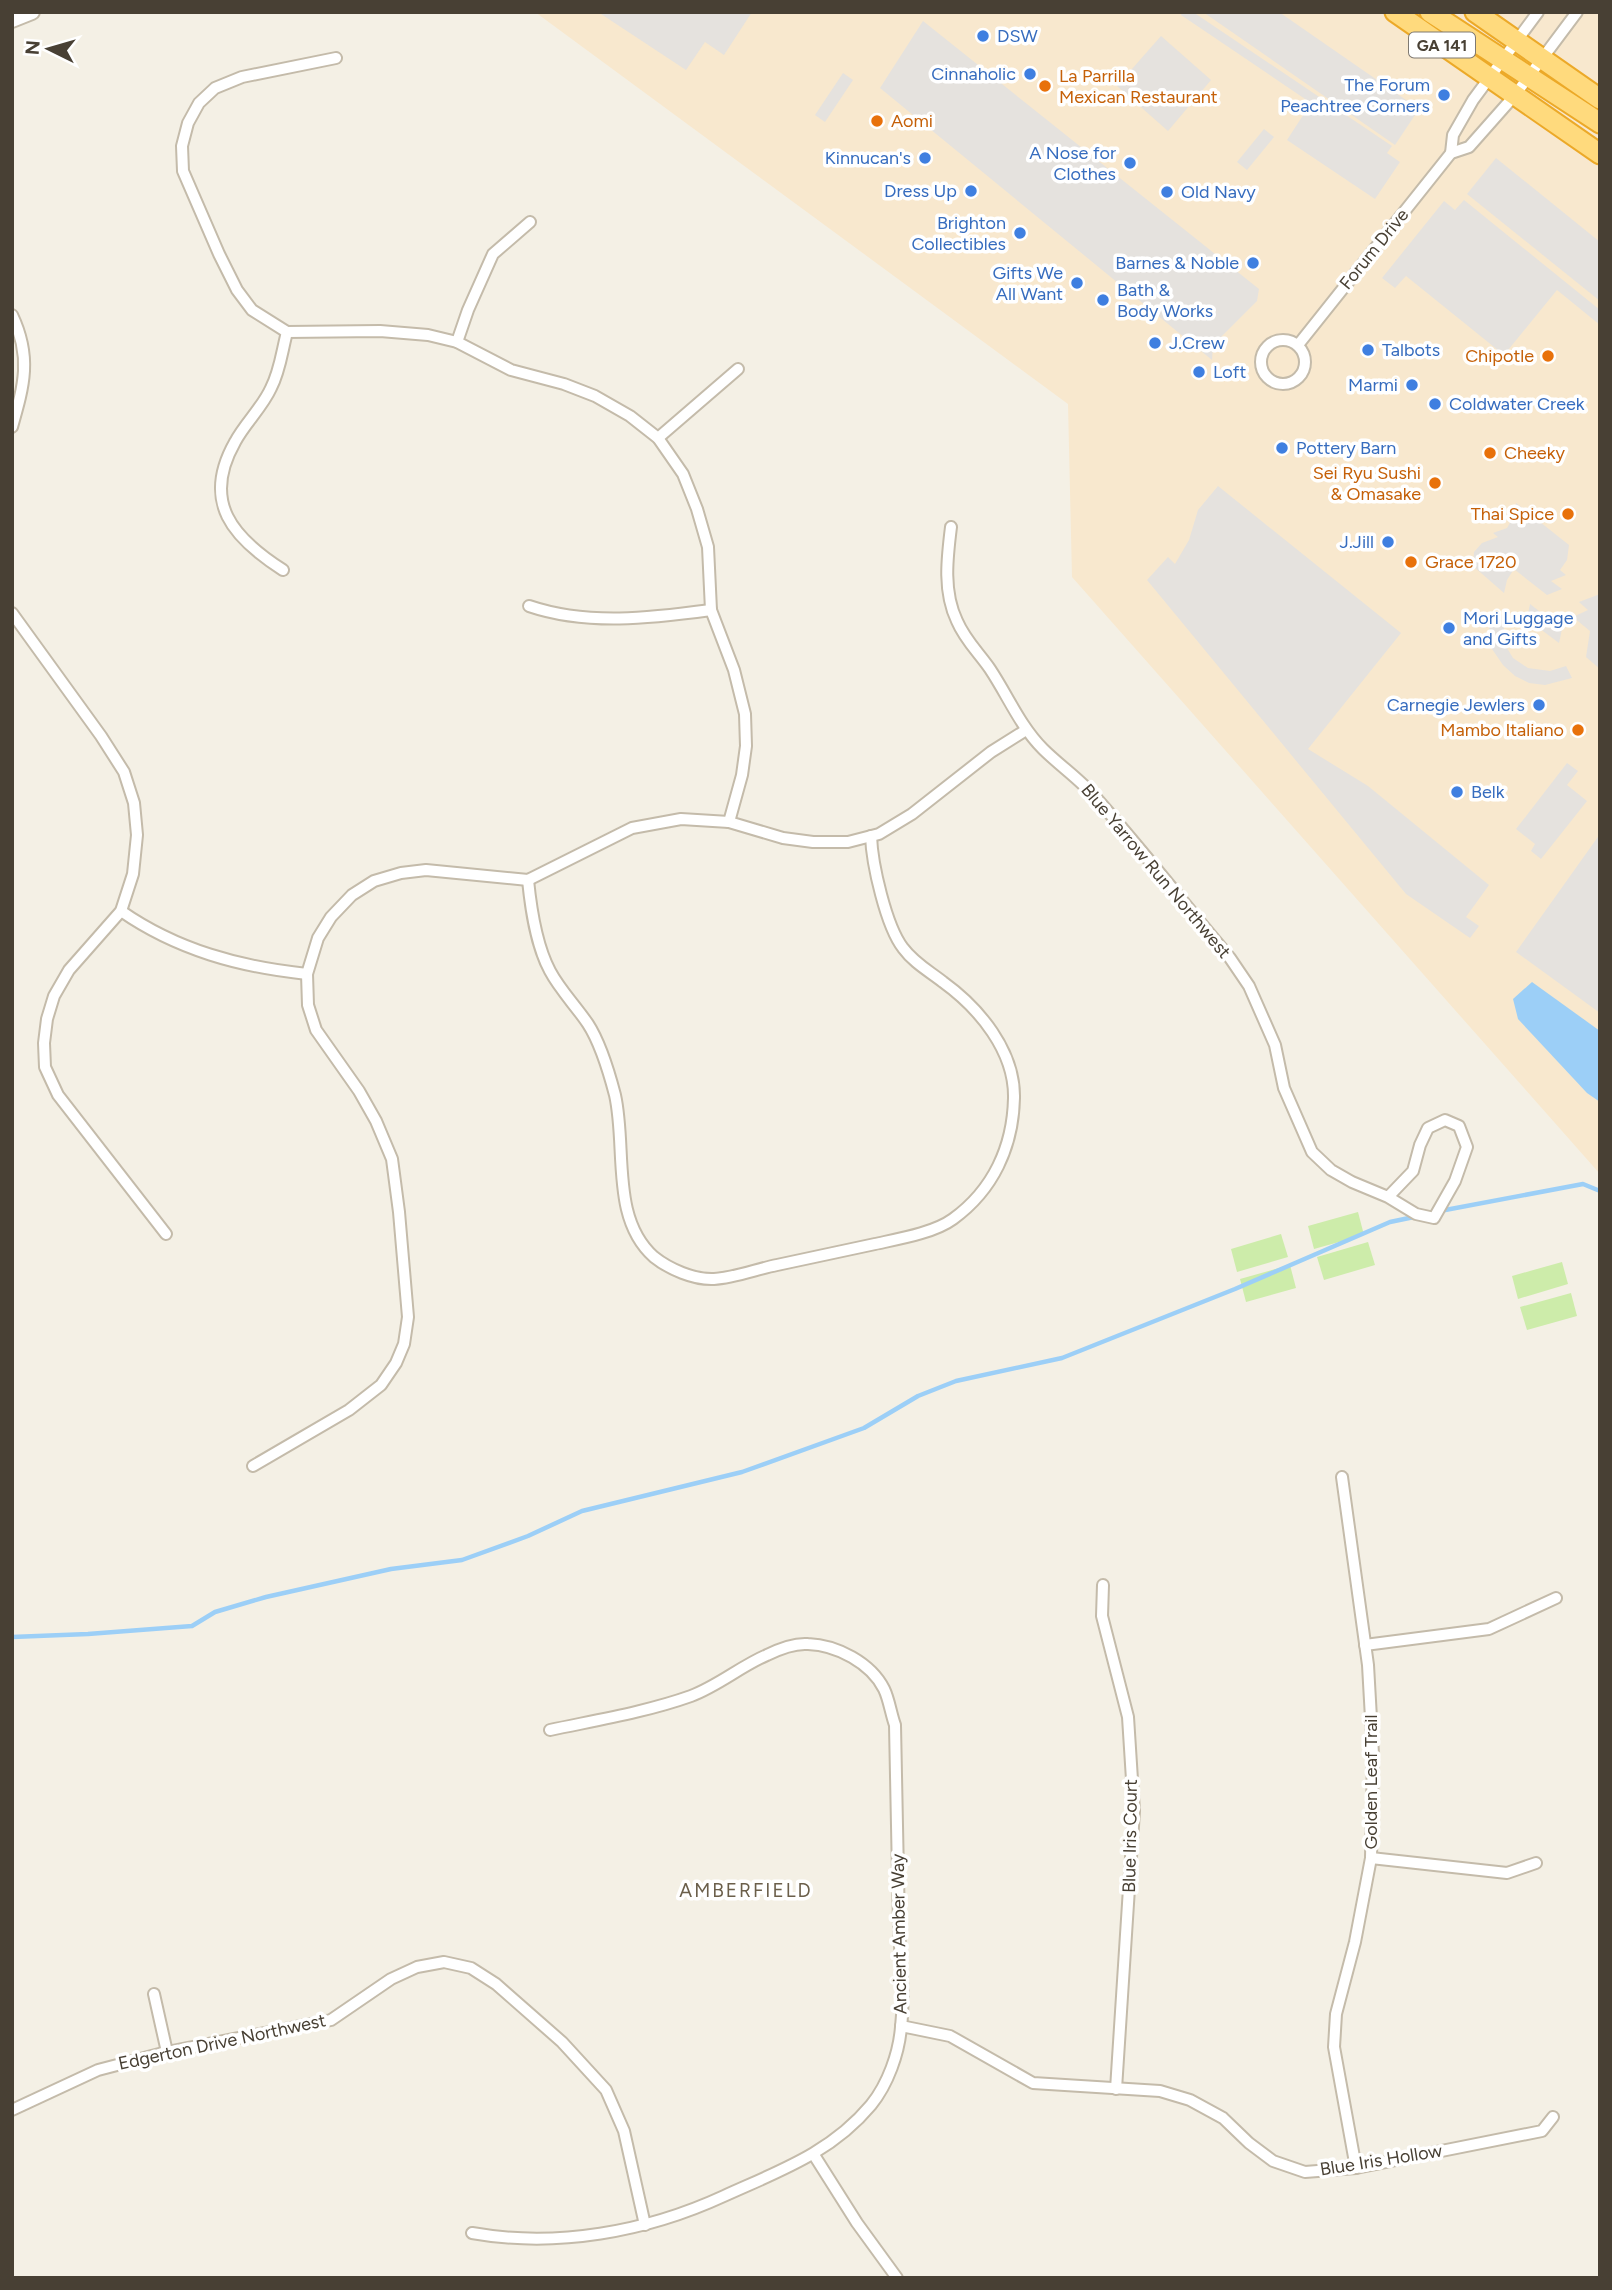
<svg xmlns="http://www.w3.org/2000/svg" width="1612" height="2290" font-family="Figtree,sans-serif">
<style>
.commercial{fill:#f8e8ce}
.green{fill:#cdecaa}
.parking{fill:#e5e2de}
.water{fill:#9ccff7}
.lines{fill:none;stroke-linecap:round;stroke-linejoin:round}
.stream{stroke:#9ccff7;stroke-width:4.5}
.minor-casing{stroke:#c4bbaa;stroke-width:14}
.tertiary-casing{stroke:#c4bbaa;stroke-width:18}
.trunk-casing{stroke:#eca928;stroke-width:23}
.minor{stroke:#fff;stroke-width:10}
.tertiary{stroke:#fff;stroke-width:14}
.trunk{stroke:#ffda7d;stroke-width:19}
.shop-dot{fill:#3f7fe0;stroke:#fff;stroke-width:2.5}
.food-dot{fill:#e8710a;stroke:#fff;stroke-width:2.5}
.labels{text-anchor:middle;stroke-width:7;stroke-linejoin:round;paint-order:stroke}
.shield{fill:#fff;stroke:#7f7971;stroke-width:2}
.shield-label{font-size:16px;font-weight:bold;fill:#484034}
.shop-label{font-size:18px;fill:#366cbe;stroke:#fff;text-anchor:end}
.food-label{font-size:18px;fill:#c56008;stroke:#fff;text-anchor:start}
.street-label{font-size:18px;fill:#484034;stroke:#fff}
.neighbourhood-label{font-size:19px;letter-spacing:2px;fill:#6b5f4a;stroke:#fff}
</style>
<rect width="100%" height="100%" fill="#f4f0e5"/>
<!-- commercial -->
<path class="commercial" d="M535,12H1600V1174L1072,577L1068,404Z"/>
<!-- green -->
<g class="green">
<path d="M1358,1212L1364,1235L1314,1249L1308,1226Z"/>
<path d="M1281,1234L1288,1257L1237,1272L1231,1249Z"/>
<path d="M1368,1242L1375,1265L1324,1280L1317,1257Z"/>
<path d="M1562,1262L1568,1284L1518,1299L1512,1276Z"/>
<path d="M1290,1265L1296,1288L1246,1302L1240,1279Z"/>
<path d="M1571,1293L1577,1316L1527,1330L1520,1307Z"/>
</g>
<!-- parking -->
<g class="parking">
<path d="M598,12H752L724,55L705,42L686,70Z"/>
<path d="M1182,12H1193L1392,146L1387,153L1400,162L1375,199L1287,140L1311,103L1181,15Z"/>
<path d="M1203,12H1279L1419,109L1395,145Z"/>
<path d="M923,21L1259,289L1257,301L1213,345L1212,360L880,88Z"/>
<path d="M1161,36L1211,80L1168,131L1117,86Z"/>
<path d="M843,73L853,80L825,122L815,115Z"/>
<path d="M1264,129L1274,137L1247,170L1237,162Z"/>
<path d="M1496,158L1600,242V301L1467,194Z"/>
<path d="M1464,200L1600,310V325L1557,290L1504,355L1406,276L1395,288L1382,278L1444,201L1455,210Z"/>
<path d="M1218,486L1401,633L1308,749L1368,786L1489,885L1466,917L1479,926L1470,938L1406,894L1147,580L1168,557L1175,564L1189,540L1198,510Z"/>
<path d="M1516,503L1569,545L1567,560L1560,570L1566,575L1551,581L1562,589L1547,595L1514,569L1507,580L1504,593L1473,566L1474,552L1482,543L1498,537L1493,533L1507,528L1514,516Z"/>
<path d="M1600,594V669L1586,657L1590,631L1573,617L1588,610L1579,602Z"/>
<path d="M1530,604L1562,629L1559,643L1527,619Z"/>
<path d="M1491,612L1504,616V643L1513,658L1528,668L1550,671L1566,666L1572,678L1545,685L1529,683L1515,676L1503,665L1492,649L1489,628Z"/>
<path d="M1567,763L1578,771L1567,785L1587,801L1541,859L1531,851L1535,844L1516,829Z"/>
<path d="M1600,834V1013L1516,952Z"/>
</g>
<!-- water -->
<path class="water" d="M1532,982L1600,1031V1102L1587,1093L1518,1019L1513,999Z"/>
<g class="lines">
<!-- stream -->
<g class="stream">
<path d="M1440,1211L1583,1184L1600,1191"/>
<path d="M12,1637L88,1634L192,1626L215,1612L266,1597L391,1569L462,1560L528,1536L582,1511L742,1472L864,1428L918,1396L956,1381L1062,1358L1235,1289L1390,1222L1414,1217"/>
</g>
<defs>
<g id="minor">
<path d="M336,58L242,77L215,88L199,103L188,123L182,146L183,171L219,254L237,290L252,310L287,332L380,331L428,335L457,342L511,370L564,384L595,396L630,416L658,438L683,474L697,509L708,547L711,610L734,670L745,714L746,746L742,775L729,822"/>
<path d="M1451,153L1453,135L1473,100L1538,12"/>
<path d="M12,315C32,357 24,385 12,427"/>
<circle cx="1283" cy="362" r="22"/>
<path d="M457,342L468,310L493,254L530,222"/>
<path d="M1298,345L1451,153L1469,147L1515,95L1577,12"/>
<path d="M658,438L738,369"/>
<path d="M951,527C947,559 943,592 957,621C965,640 979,653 990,669C1008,696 1020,726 1043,749C1060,766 1081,780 1097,799C1143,851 1185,905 1230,958L1249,986L1275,1045L1284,1088L1312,1152L1331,1170L1352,1182L1388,1197L1416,1214L1434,1218L1455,1181L1467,1147L1459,1126L1445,1120L1428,1128L1420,1145L1413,1171L1388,1197"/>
<path d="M283,570C233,538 201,502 235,442C245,423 262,408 271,388C280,371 282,351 287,332"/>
<path d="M529,606C588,626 651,618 711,610"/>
<path d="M12,613L101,736L124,772L134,803L137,835L133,874L121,911L69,970L54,996L47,1019L44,1043L45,1067L58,1095L166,1234"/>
<path d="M528,880C531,910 536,945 550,971C560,990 576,1006 588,1024C601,1044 609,1072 615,1095C627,1148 610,1218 654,1257C669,1269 694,1280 714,1279C734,1278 757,1269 777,1265C810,1258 842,1251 875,1244C898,1239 934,1233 953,1219C993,1190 1013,1147 1014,1098C1015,1051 979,1008 943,982C929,971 914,963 903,948C886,926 872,864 871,836"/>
<path d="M121,911C177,950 240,967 307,974"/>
<path d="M253,1466L349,1410L381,1385L396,1363L404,1344L408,1317L399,1212L392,1159L376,1121L359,1091L316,1030L308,1005L307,974L318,938L331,917L352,895L374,881L401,873L426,870L528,880L632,828L681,819L729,822L783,838L813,842H848L879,834L912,814L991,752L1026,730"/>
<path d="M1342,1477L1368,1665L1373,1754L1371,1858L1355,1942L1336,2014L1334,2047L1356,2168"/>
<path d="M1103,1585L1102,1616L1128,1717L1134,1811L1116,2089"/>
<path d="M1365,1645L1489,1629L1556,1598"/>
<path d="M1371,1858L1507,1873L1536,1863"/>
<path d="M154,1994L167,2052"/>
<path d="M901,2026L950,2036L1033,2083L1160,2091L1190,2100L1223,2118L1249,2143L1273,2161L1305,2172L1356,2168L1542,2131L1553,2117"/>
<path d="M12,2110L98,2070L167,2052L331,2020L391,1979L417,1967L444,1962L471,1968L496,1984L562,2042L606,2090L624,2131L645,2225"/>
<path d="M814,2155L857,2223L897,2278"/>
<path d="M472,2233C556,2248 646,2232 724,2196C779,2171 831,2153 871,2105C888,2084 899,2053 901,2027C905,1994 900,1959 899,1926C898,1859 896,1792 895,1725C891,1714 889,1699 884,1689C871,1663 837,1645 808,1644C795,1643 779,1649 767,1655C741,1666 718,1686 691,1696C646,1712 597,1720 550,1730"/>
</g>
<path id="tertiary" d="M12,20L32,12"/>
<g id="trunk">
<path d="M1395,12L1600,154"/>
<path d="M1430,12L1600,123"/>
<path d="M1475,12L1600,99"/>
</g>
</defs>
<!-- minor casing -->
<use href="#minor" class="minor-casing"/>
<!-- tertiary casing -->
<use href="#tertiary" class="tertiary-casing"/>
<!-- trunk casing -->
<use href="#trunk" class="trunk-casing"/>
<!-- minor -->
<use href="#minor" class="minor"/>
<!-- tertiary -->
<use href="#tertiary" class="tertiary"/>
<!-- trunk -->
<use href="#trunk" class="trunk"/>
</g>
<!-- markers -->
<g class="shop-dot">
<circle cx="983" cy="36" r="7"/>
<circle cx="1030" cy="74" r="7"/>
<circle cx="1444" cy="95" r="7"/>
<circle cx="925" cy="158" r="7"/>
<circle cx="1130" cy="163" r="7"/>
<circle cx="971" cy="191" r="7"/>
<circle cx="1167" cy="192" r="7"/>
<circle cx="1020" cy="233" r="7"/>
<circle cx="1253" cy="263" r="7"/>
<circle cx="1077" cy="283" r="7"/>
<circle cx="1103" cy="300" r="7"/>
<circle cx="1155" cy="343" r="7"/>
<circle cx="1368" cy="350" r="7"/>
<circle cx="1199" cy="372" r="7"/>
<circle cx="1412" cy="385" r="7"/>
<circle cx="1435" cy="404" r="7"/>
<circle cx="1282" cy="448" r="7"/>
<circle cx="1388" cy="542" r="7"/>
<circle cx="1449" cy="628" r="7"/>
<circle cx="1539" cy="705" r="7"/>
<circle cx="1457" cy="792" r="7"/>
</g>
<g class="food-dot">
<circle cx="1045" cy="86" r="7"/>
<circle cx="877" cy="121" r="7"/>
<circle cx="1548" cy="356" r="7"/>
<circle cx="1490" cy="453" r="7"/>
<circle cx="1435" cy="483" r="7"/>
<circle cx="1568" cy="514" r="7"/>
<circle cx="1411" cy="562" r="7"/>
<circle cx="1578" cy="730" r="7"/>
</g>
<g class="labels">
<!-- shield labels -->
<rect class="shield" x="1409" y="32.5" width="66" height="25" rx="5"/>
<g class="shield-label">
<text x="1442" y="51">GA 141</text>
</g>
<!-- shop labels -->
<g class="shop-label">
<text x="997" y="42" text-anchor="start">DSW</text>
<text x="1016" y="80">Cinnaholic</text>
<text x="1430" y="91">The Forum<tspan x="1430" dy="21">Peachtree Corners</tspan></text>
<text x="1116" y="159">A Nose for<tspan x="1116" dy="21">Clothes</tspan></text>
<text x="911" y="164">Kinnucan's</text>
<text x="957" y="197">Dress Up</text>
<text x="1181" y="198" text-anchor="start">Old Navy</text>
<text x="1006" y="229">Brighton<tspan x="1006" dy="21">Collectibles</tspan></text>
<text x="1239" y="269">Barnes &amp; Noble</text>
<text x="1063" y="279">Gifts We<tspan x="1063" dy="21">All Want</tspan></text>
<text x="1117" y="296" text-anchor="start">Bath &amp;<tspan x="1117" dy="21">Body Works</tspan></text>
<text x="1169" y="349" text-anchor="start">J.Crew</text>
<text x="1382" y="356" text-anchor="start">Talbots</text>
<text x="1213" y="378" text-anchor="start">Loft</text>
<text x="1398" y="391">Marmi</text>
<text x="1449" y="410" text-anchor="start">Coldwater Creek</text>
<text x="1296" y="454" text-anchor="start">Pottery Barn</text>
<text x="1374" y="548">J.Jill</text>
<text x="1463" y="624" text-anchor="start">Mori Luggage<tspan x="1463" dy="21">and Gifts</tspan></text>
<text x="1525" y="711">Carnegie Jewlers</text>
<text x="1471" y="798" text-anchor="start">Belk</text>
</g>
<!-- food labels -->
<g class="food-label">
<text x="1059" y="82">La Parrilla<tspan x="1059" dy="21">Mexican Restaurant</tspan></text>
<text x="891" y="127">Aomi</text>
<text x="1534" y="362" text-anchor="end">Chipotle</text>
<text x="1504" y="459">Cheeky</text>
<text x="1421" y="479" text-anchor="end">Sei Ryu Sushi<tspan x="1421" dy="21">&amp; Omasake</tspan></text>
<text x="1554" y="520" text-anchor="end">Thai Spice</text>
<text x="1425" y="568">Grace 1720</text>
<text x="1564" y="736" text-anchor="end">Mambo Italiano</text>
</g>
<!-- street labels -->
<g class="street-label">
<text transform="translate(1374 249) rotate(-51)" y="6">Forum Drive</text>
<text transform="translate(1156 871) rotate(50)" y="6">Blue Yarrow Run Northwest</text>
<text transform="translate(1371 1782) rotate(-90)" y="6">Golden Leaf Trail</text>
<text transform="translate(1130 1836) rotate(-89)" y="6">Blue Iris Court</text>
<text transform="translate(899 1934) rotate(-91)" y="6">Ancient Amber Way</text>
<text transform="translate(222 2042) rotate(-12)" y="6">Edgerton Drive Northwest</text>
<text transform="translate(1381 2160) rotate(-9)" y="6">Blue Iris Hollow</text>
</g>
<!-- neighbourhood labels -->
<g class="neighbourhood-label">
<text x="746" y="1897">AMBERFIELD</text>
</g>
</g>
<!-- border -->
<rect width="1612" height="2290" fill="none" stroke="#484034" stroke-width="28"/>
<!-- north arrow -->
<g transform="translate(49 49) rotate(275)" stroke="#ffffff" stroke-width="5" paint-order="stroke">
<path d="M0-5L12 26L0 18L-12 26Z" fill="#484034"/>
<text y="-10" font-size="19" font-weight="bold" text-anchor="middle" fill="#484034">N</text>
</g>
</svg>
